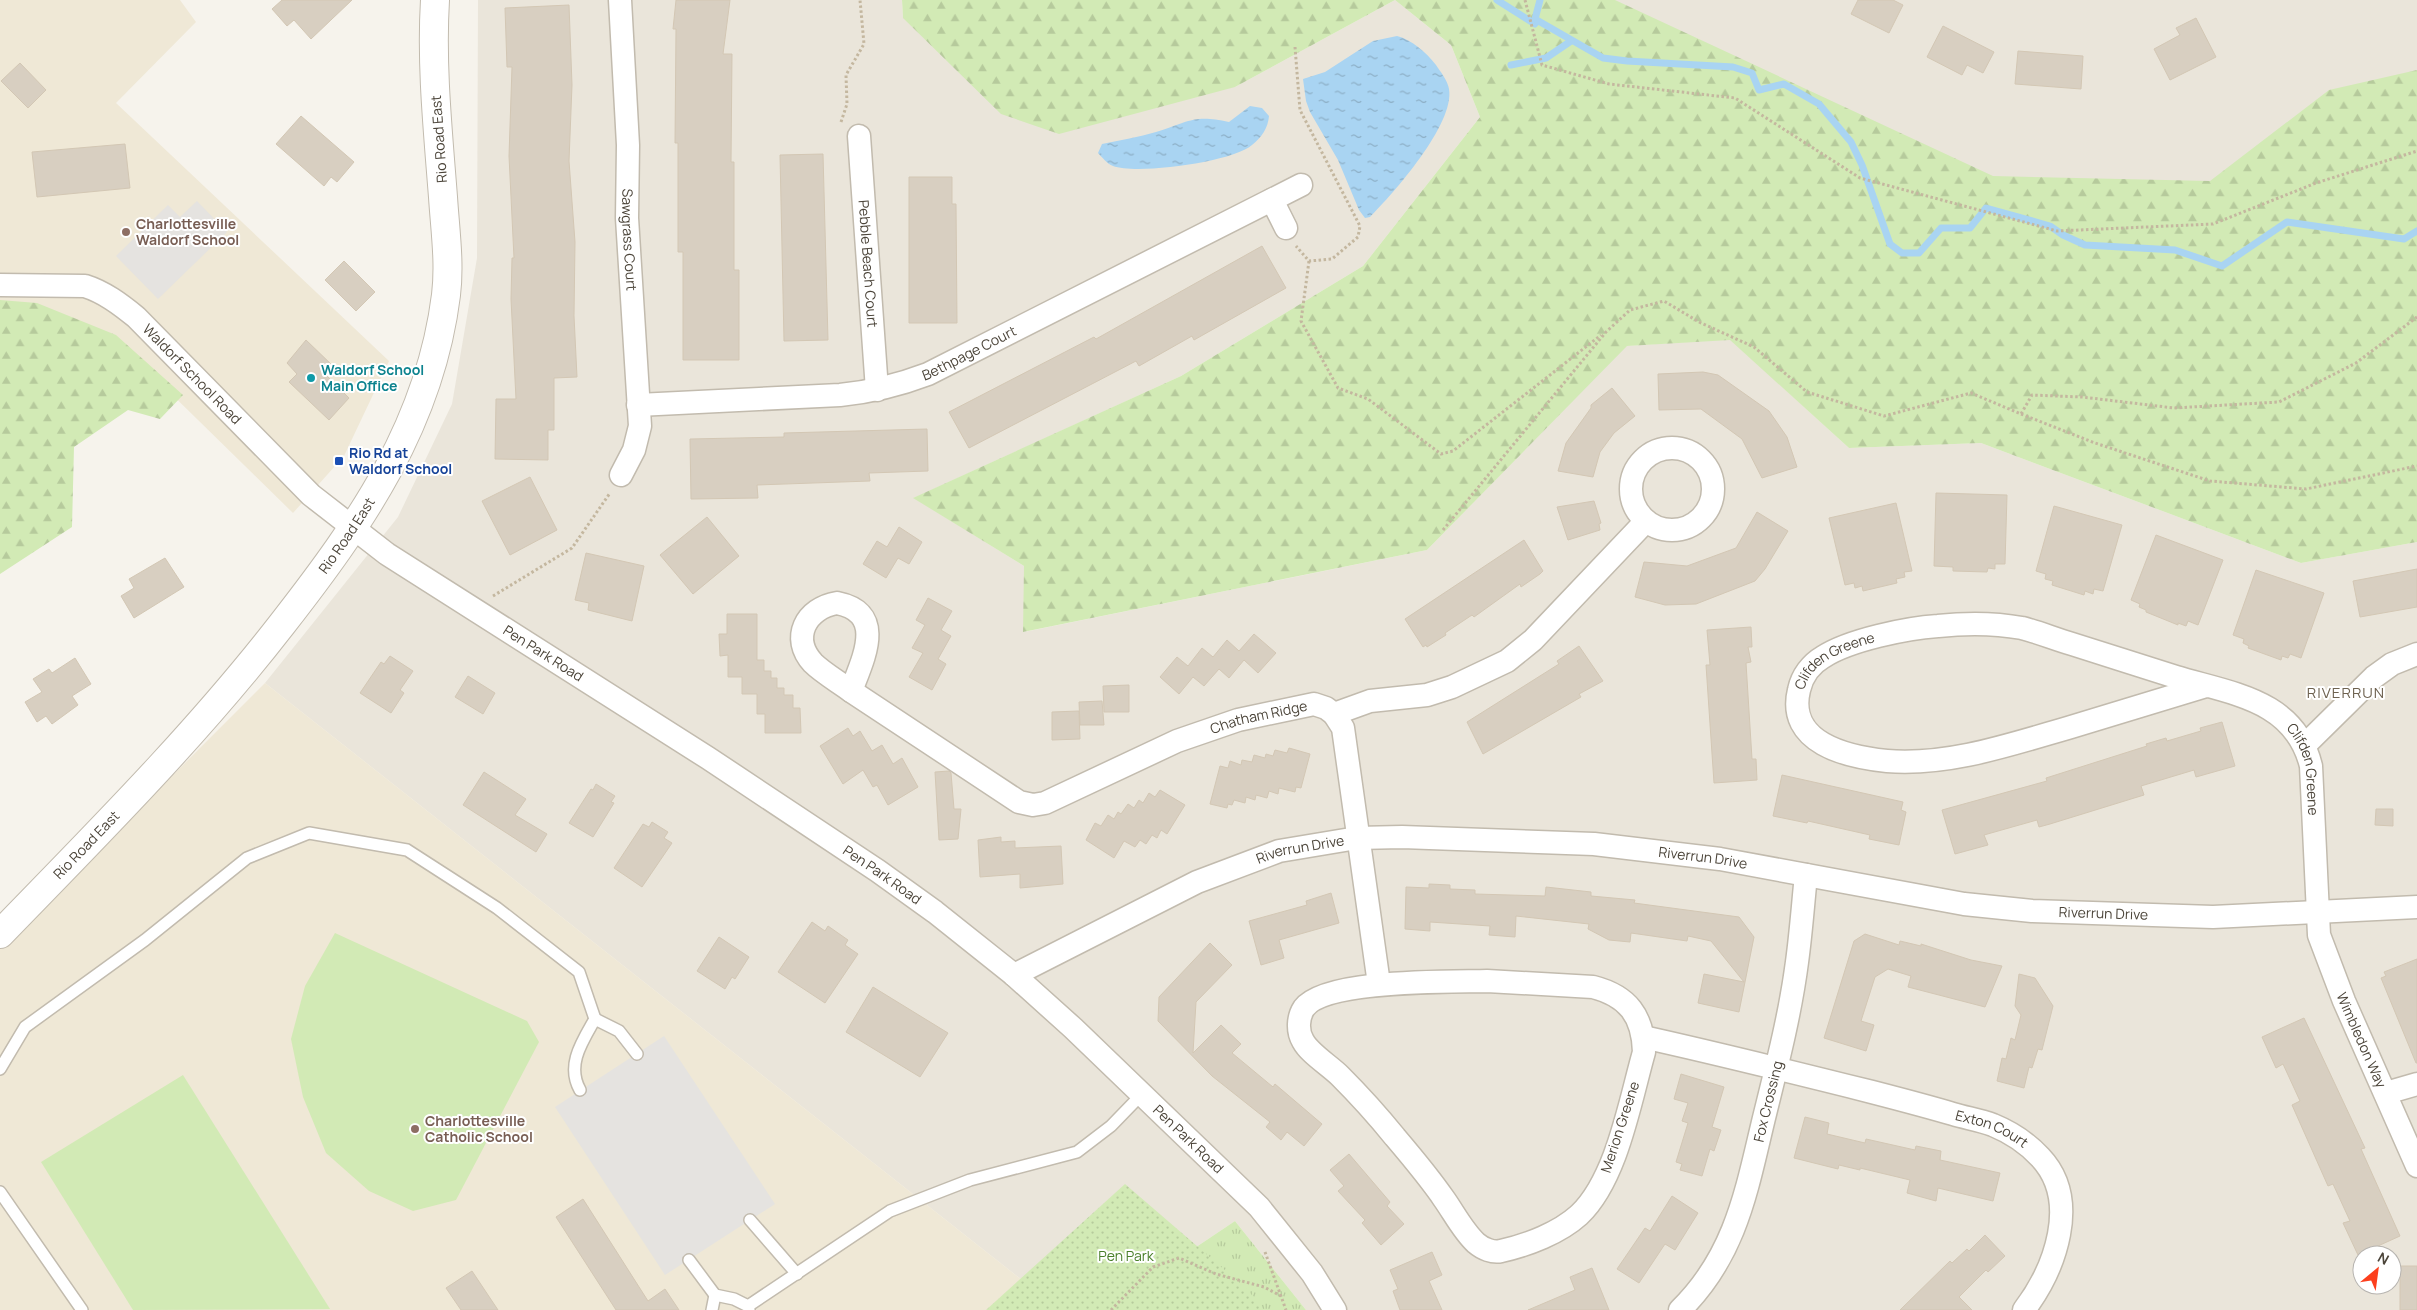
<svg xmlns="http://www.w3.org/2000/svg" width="2417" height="1310" font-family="Manrope,sans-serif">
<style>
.residential{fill:#eae5da;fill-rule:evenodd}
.education{fill:#efe8d6}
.grass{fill:url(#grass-tufts)}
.forest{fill:url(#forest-firs)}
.park{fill:url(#park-dots)}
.pitch{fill:#d2eab5}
.parking{fill:#e5e3e0}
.water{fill:url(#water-ripples)}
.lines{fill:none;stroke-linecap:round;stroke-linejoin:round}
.stream{stroke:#a9d4f2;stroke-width:7}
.building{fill:#d8cfc1;stroke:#d3c7b4}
.service-casing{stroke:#c2bbae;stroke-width:14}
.minor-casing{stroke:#c2bbae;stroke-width:25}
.tertiary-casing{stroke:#c2bbae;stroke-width:30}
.path{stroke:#c4b79f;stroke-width:3;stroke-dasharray:2.5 2.5;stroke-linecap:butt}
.service{stroke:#fff;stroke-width:11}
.minor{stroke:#fff;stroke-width:22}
.tertiary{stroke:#fff;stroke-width:28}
.education-dot{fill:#8d6e63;stroke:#fff;stroke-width:2}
.culture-dot{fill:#0f9aa8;stroke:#fff;stroke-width:2}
.transit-dot{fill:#1a4fb4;stroke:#fff;stroke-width:2}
.labels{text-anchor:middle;stroke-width:4;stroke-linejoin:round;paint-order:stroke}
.street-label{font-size:14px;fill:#4b4439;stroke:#fff}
.education-label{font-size:14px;font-weight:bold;fill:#785e54;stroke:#fff;text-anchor:start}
.culture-label{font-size:14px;font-weight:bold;fill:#0d838f;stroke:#fff;text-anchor:start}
.transit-label{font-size:14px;font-weight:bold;fill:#164399;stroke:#fff;text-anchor:start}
.park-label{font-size:14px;fill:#4a7f2a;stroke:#fff}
.neighbourhood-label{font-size:15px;letter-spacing:1px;fill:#6e6250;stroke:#fff}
</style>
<defs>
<pattern id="grass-tufts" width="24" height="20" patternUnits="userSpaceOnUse" patternTransform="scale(1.25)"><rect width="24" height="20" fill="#d2eab5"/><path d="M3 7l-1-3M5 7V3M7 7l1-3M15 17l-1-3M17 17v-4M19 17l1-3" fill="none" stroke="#b6ca9c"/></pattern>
<pattern id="forest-firs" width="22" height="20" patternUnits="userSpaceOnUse" patternTransform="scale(1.25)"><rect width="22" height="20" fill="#d2eab5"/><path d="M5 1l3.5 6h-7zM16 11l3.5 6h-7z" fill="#b6ca9c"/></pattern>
<pattern id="park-dots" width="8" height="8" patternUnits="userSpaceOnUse" patternTransform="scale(1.25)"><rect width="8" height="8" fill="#d2eab5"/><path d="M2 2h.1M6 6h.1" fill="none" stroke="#b6ca9c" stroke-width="1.8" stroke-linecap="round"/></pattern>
<pattern id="water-ripples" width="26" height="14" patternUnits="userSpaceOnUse" patternTransform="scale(1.25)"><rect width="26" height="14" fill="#a9d4f2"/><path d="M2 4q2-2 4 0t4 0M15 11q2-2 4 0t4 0" fill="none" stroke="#8caec5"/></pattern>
</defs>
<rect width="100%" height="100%" fill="#f6f3ec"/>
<!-- residential -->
<g class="residential">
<path d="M478,0H902L903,18L1235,87L1395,0L1451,45L1480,117L1363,266L1181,376L914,498L1024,566V632L1427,550L1626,346L1730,339L1849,448L1981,443L2301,563L2417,542V1310H1306L1235,1221L1102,1310H1060L265,683L398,517L452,404L477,258ZM2362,1255H2392V1285H2362Z"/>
<path d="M1556,0H2417V195L1934,268Z"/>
</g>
<!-- education -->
<g class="education">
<path d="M0,0H180L196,22L116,103L389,361L344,456L293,513L151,374L0,428Z"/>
<path d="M265,683L1060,1310H0V948Z"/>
</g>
<!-- grass -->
<path class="grass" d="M1235,1221L1306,1310H1102Z"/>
<!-- forest -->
<g class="forest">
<path d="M902,0H1615L1993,176L2210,181L2329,90L2417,70V542L2301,563L1981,443L1849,448L1730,340L1627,346L1427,550L1023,632L1024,566L913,498L1181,376L1363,266L1480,117L1451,45L1395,0L1235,87L1059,134L1001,114L903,18Z"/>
<path d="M0,300L37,303L116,335L183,395L160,419L128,410L74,447L72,527L0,574Z"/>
</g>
<!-- park -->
<path class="park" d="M1125,1184L1248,1290L1263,1310H986Z"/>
<!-- pitch -->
<g class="pitch">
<path d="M335,933L527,1021L539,1042L456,1200L413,1211L369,1191L326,1153L303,1097L291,1039L305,986Z"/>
<path d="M183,1075L330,1309L133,1310L41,1162Z"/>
</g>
<!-- parking -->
<g class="parking">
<path d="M197,201L227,232L158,299L116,256L168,205L180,217Z"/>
<path d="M664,1036L775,1204L665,1275L555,1107Z"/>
</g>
<!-- water -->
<g class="water">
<path d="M1397,36C1412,40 1426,52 1436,65C1440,71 1448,81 1449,89C1455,124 1393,194 1370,217L1365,218L1359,210L1338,160L1310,112L1306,101L1303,79L1325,72L1373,41Z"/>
<path d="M1250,106L1262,108L1269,116C1268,128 1262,137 1252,145C1233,162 1137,175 1113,166C1107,164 1102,157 1098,153L1102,144C1120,140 1139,137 1156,132C1188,122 1194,114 1229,122Z"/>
</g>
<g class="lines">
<!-- stream -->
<g class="stream">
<path d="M1497,0L1535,24V20"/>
<path d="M1540,0L1535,19L1603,58L1627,61L1733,67L1752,73L1759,90L1784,84L1819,104L1851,142L1862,165L1890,244L1902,253H1919L1941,228H1970L1986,208L2050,226L2063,235L2085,245L2175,250L2222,266L2287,222L2404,239L2417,231"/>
<path d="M1511,65L1546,58L1571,41"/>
</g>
</g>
<!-- building -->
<g class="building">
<path d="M282,0H352L311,39L294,20L287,26L272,9Z"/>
<path d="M676,0H730L723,54H732L731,162H734V270H739V360H683V252H678V143H675L676,29H673Z"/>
<path d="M1858,0H1893L1903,5L1889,33L1851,14Z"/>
<path d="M569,5L572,85L569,161L575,242L574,316L577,377L554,378V430H548V460L495,459L496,399H516L511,299L512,258H514L509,156L512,67H507L505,8Z"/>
<path d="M2196,18L2216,57L2170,80L2154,49L2180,35L2176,28Z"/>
<path d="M1943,26L1994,52L1983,73L1967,65L1962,75L1927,57Z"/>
<path d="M2018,51L2083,56L2081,89L2015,84Z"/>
<path d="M20,63L46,90L28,108L1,81Z"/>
<path d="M301,116L354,162L337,182L331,177L324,186L276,144Z"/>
<path d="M125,144L130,188L37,197L32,152Z"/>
<path d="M823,154L828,340L784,341L780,155Z"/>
<path d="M909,177H952V204H956L957,323H909Z"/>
<path d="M1262,246L1286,288L1194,340L1192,336L1139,366L1136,361L969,448L949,412L1094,337L1096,339Z"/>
<path d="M344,261L375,292L356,311L325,280Z"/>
<path d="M306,340L333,366L325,374L349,398L329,420L289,382L297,374L287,363Z"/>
<path d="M1703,372L1718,375L1769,411L1787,437L1797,467L1762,478L1742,439L1701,409L1659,410L1658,374Z"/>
<path d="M1612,388L1635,416L1614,433L1600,452L1593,477L1558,471L1566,443L1591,408V405Z"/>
<path d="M927,429L928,471L869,473L870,481L757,485L758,498L691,499L690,439L784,437V433Z"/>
<path d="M530,477L557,530L510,555L482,501Z"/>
<path d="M1936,493L2007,495L2005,564H1995V569L1988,568L1987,572L1953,571V567L1934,566Z"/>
<path d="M1594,501L1601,523L1599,524L1600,530L1568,540L1557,507Z"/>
<path d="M1896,503L1912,571L1904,572L1905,577L1896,579L1897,583L1863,591L1862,586L1855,588L1854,583L1845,585L1829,518Z"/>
<path d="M2054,506L2122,525L2103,591L2094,589L2093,594L2085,591L2084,595L2052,585L2053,581L2045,579L2046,574L2036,571Z"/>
<path d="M1757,512L1788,531L1765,569L1755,581L1696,604L1665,605L1635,597L1644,562L1687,566L1736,548Z"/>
<path d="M707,517L739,556L693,594L660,555Z"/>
<path d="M899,527L922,542L909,564L898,558L886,578L863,564L877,541L887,547Z"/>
<path d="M2156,535L2223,560L2198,625L2188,621L2186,626L2178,623V625L2146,612V610L2139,607L2140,604L2131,600Z"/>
<path d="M1524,540L1543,571L1540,574L1521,587L1520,584L1474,617L1472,615L1445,633L1446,635L1427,647L1426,645L1423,647L1405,619Z"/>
<path d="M586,553L644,566L632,621L588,610L589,603L575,600Z"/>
<path d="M165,558L184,587L134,618L121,596L134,588L129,579Z"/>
<path d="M2417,569V607L2360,617L2353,581Z"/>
<path d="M2256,570L2324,593L2301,658L2290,654L2288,658L2282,656L2281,660L2248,648L2249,646L2243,643L2244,639L2233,635Z"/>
<path d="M928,598L952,611L941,630L951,636L938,659L946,664L932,690L909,677L923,653L912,648L925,625L916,620Z"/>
<path d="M727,614H757V660H764V671H771V678H777V688H784V695H793V708H800L801,733H765V714H757V694H742V677H728V655L720,656L719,634H727Z"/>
<path d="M1751,627L1752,647H1748L1751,662L1746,663L1752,759H1756L1757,780L1714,783L1706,665H1710L1707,630Z"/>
<path d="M1254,634L1276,653L1258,673L1244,660L1229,678L1219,669L1204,686L1193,677L1179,694L1160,677L1177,657L1188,666L1202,648L1213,657L1227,640L1239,651Z"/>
<path d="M1579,646L1603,681L1579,694L1581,697L1483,754L1467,722L1559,664L1557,661Z"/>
<path d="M390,656L413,671L400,690L404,693L391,713L360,693L381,662L384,664Z"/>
<path d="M75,658L91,684L72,696L78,705L52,724L46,716L37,722L25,702L42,692L33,679L49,669L52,673Z"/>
<path d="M468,676L495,693L483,714L455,697Z"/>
<path d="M1129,685V712H1104L1103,686Z"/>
<path d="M1102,701L1104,725H1080L1079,702Z"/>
<path d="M1079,711L1080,739L1052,740V712Z"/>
<path d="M2222,722L2235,766L2196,777L2194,770L2141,786L2144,795L2050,824L2039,827L2037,820L1984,835L1988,845L1955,854L1942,810L2047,781L2046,778L2147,746L2146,744L2166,738L2167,741L2201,731L2200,728Z"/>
<path d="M848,728L853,736L860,731L872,751L882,745L893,764L902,758L918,787L888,805L877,785L873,787L863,770L843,784L820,746Z"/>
<path d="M1289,748L1310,754L1301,788L1296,787L1295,792L1279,788L1278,794L1269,791L1267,798L1256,795L1255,800L1246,797L1245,803L1234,800L1232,805L1228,804L1227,808L1210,804L1220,766L1228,768L1230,761L1241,765L1242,760L1252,762L1254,755L1265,758L1266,754L1273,756L1275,750L1287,753Z"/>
<path d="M949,771L951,773L954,809H961L958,839L939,840L935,772Z"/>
<path d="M484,772L526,799L515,815L547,834L536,852L463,805Z"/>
<path d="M1782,775L1903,802L1901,810L1906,812L1899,845L1869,839L1870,835L1808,821L1807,823L1773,816Z"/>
<path d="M596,784L615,796L611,802L614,803L593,837L569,823L591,789L593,790Z"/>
<path d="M1160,790L1185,805L1167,834L1161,830L1157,838L1152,835L1146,844L1140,840L1135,847L1124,841L1114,858L1086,840L1095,823L1101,826L1108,815L1114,819L1118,812L1121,814L1128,804L1134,808L1139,800L1143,803L1149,793L1155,797Z"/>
<path d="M2376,809H2393V826L2375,825Z"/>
<path d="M652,822L668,832L664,838L672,843L642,887L614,868L643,824L649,827Z"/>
<path d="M1001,837V842L1015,841V848L1061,846L1063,884L1020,888V874L980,877L978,840Z"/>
<path d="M1429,884L1450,885V889L1475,890V894L1545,896L1546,887L1591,892V896L1635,900L1634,903L1739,917L1754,937L1739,1012L1698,1003L1704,974L1744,982L1711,941L1688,936L1687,941L1631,933L1630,942L1609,940L1588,929L1589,924L1516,916L1515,937L1489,935L1490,926L1430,922V931L1405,929L1406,887L1429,888Z"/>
<path d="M1331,893L1339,923L1279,940L1284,958L1261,965L1249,921L1307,905L1306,901Z"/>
<path d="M812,922L825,931L828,926L848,940L845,945L858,954L825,1003L778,972Z"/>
<path d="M1865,934L1899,945L1900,941L1921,946V944L1971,960L2002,966L1985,1007L1908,987L1911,976L1888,969L1875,977L1861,1021L1874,1025L1866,1051L1824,1038L1854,941Z"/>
<path d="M719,937L749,957L735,979L732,977L725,989L697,971Z"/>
<path d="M1210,943L1232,965L1196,1002L1193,1053L1221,1025L1241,1044L1232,1053L1273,1087L1275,1084L1322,1124L1304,1146L1287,1132L1281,1140L1266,1127L1270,1122L1212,1076L1158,1021L1159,997Z"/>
<path d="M2417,959V1063H2416L2381,978L2386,976L2384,972Z"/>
<path d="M2019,974L2035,978L2053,1006L2042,1050L2038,1049L2032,1068L2029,1067L2024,1088L1997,1081L2002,1058L2006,1059L2011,1038L2015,1040L2021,1015L2015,1006Z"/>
<path d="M873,987L948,1033L920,1077L846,1032Z"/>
<path d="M2304,1018L2365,1148L2361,1149L2400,1236L2358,1255L2343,1223L2350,1221L2333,1184L2328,1186L2292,1105L2300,1101L2283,1064L2276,1068L2262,1037Z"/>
<path d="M1681,1074L1724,1087L1712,1127L1721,1130L1714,1151L1710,1149L1702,1176L1680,1170L1682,1164L1676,1162L1688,1123L1682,1121L1688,1103L1674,1099Z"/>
<path d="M1805,1117L1829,1123L1827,1134L1865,1143L1866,1139L1915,1150L1916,1146L1941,1151L1940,1160L2000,1173L1993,1201L1938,1188L1936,1201L1907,1193L1910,1180L1860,1168V1170L1839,1165L1838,1169L1794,1158Z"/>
<path d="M1349,1154L1390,1202L1387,1206L1404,1224L1381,1245L1362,1223L1365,1220L1338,1191L1344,1186L1330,1170Z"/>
<path d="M1672,1196L1698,1213L1675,1250L1665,1244L1639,1283L1617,1269L1645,1228L1650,1231Z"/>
<path d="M583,1199L648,1301L665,1289L679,1310H616L556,1217Z"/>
<path d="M1985,1235L2005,1256L1988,1272L1986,1270L1959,1297L1972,1310H1900L1950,1261L1952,1263L1967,1249L1969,1251Z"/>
<path d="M1432,1252L1442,1275L1429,1281L1442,1310H1400L1393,1291L1398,1289L1390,1270Z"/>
<rect x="2400" y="1266" width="17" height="44"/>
<path d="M1592,1268L1609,1310H1528L1575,1290L1570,1277Z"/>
<path d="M472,1271L498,1310H461L446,1288Z"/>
</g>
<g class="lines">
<defs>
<g id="service">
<path d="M0,1069L25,1027L145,940L247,858L309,833L407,850L497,908L579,972L595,1019"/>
<path d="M580,1090C566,1065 582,1042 595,1019L619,1031L637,1054"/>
<path d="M0,1192L82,1310"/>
<path d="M750,1220L797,1274"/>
<path d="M689,1260L715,1295L734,1299L748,1306L749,1310"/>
<path d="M748,1306L890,1211L970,1180L1077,1152L1111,1126L1142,1094"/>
<path d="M712,1310L715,1295"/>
</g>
<g id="minor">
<path id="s1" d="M620,0L628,145L627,218L640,426L634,450L621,475"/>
<path id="s2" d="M859,136L877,390"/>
<path d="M1272,200L1286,228"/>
<path id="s3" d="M0,285L85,286C104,292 120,304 136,317L311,495L387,554L708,758L878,871L935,912L1014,975L1073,1028L1259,1207L1312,1273L1335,1310"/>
<path id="s4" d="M638,405L840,395C871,392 899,385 928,374L1301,185"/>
<circle cx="1672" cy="489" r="41"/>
<path d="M837,603C887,613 863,659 851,691C839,682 823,673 813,663C790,638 806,608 837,603Z"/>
<path id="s5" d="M2206,686C2161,700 2116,713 2071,727C2012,744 1949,766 1887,761C1847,757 1786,743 1799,690C1802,676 1811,664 1823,657C1849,640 1907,628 1938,626C1965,623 1995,623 2022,628C2038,632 2055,639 2072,644C2107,655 2141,666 2176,677C2233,694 2295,700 2311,766L2319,935L2344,1001L2417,1166"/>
<path id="s6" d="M851,691L1019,802L1033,805L1045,803L1177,741L1238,720L1314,704L1326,708L1334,714L1370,701L1427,695L1452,687L1507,661L1533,640L1646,521"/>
<path d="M1334,714L1343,728L1379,984"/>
<path d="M2305,745L2374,677L2392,664L2417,654"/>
<path id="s7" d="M1014,975L1197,882L1279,851L1357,838L1402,837L1594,844L1720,859L1964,904L2032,911L2213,917L2417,907"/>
<path d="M1487,981L1593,987C1628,996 1643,1016 1644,1052C1630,1101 1617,1179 1579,1215C1559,1233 1528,1245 1501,1251C1493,1253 1483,1249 1476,1243C1463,1231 1454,1213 1444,1199C1429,1177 1412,1157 1395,1137C1378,1116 1359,1095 1340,1076C1329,1065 1310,1054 1303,1041C1297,1031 1298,1017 1304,1008C1325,979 1451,982 1487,981Z"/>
<path id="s8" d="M1643,1037C1720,1054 1796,1073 1872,1092C1899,1099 1926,1106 1953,1114C1966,1118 1980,1120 1993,1125C2010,1132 2027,1143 2040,1157C2081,1200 2055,1269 2024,1310"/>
<path d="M2386,1093L2417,1084"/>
<path id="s9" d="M1680,1310C1735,1256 1746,1193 1763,1122C1776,1069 1790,1016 1797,962C1801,933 1803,904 1806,875"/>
</g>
<g id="tertiary">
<path id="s10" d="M0,934C98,833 197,734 283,623C361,523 430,424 446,295C450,263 445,229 443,197C438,132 431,65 435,0"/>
</g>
</defs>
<!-- service casing -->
<use href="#service" class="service-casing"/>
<!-- minor casing -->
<use href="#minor" class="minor-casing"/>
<!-- tertiary casing -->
<use href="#tertiary" class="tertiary-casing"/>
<!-- path -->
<g class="path">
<path d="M1525,0L1542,65L1609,84L1735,98L1860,178L2057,231L2213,224L2316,183L2417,151"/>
<path d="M1295,47L1300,110L1360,226L1358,237L1332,259L1309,261L1296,246"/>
<path d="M841,122L847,104L846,75L864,44L860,0"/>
<path d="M1309,261L1301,321L1338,388L1368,399L1441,454L1453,451L1601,335"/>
<path d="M2021,414L2095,443L2210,481L2306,489L2417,466"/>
<path d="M1443,530L1606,332L1630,310L1664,301L1699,322L1754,347L1807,392L1884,416L1971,393L2021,414L2032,395L2082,397L2174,408L2279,402L2356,363L2417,317"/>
<path d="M493,596L572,548L610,493"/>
<path d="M1265,1252L1286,1310"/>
<path d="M1111,1310L1153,1267L1179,1258L1216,1274L1264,1287L1281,1296"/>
</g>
<!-- service -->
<use href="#service" class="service"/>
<!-- minor -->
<use href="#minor" class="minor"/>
<!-- tertiary -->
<use href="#tertiary" class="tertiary"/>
</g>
<!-- markers -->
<g class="education-dot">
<circle cx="126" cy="232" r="5"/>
<circle cx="415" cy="1129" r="5"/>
</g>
<circle class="culture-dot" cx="311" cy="378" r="5"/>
<rect class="transit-dot" x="334" y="456" width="10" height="10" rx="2.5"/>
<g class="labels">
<!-- street labels -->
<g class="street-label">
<text transform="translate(439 139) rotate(-94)" y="5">Rio Road East</text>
<text dy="5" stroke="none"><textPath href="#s1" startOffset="240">Sawgrass Court</textPath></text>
<text dy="5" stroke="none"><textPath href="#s2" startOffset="128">Pebble Beach Court</textPath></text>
<text dy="5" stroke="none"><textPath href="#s4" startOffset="339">Bethpage Court</textPath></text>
<text dy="5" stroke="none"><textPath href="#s3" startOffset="225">Waldorf School Road</textPath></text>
<text dy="5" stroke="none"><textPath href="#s10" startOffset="529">Rio Road East</textPath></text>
<text dy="5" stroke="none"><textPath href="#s3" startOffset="676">Pen Park Road</textPath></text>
<text dy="5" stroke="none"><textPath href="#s5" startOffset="509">Clifden Greene</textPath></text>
<text dy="5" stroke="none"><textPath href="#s6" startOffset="459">Chatham Ridge</textPath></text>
<text dy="5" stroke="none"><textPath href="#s5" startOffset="1041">Clifden Greene</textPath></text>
<text dy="5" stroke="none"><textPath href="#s10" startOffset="124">Rio Road East</textPath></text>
<text dy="5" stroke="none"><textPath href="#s7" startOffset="314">Riverrun Drive</textPath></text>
<text dy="5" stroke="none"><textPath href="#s7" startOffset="719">Riverrun Drive</textPath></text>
<text dy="5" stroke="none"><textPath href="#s3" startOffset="1081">Pen Park Road</textPath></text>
<text dy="5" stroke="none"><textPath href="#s7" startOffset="1124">Riverrun Drive</textPath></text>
<text dy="5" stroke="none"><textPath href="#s5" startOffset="1322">Wimbledon Way</textPath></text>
<text dy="5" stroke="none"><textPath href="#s9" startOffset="230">Fox Crossing</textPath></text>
<text transform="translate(1620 1127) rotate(-72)" y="5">Merion Greene</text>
<text dy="5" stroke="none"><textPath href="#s8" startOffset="361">Exton Court</textPath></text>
<text dy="5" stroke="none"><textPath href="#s3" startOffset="1486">Pen Park Road</textPath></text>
</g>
<!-- education labels -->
<g class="education-label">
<text x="136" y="229">Charlottesville<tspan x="136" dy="16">Waldorf School</tspan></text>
<text x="425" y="1126">Charlottesville<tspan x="425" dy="16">Catholic School</tspan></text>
</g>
<!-- culture labels -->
<g class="culture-label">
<text x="321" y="375">Waldorf School<tspan x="321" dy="16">Main Office</tspan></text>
</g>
<!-- transit labels -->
<g class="transit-label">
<text x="349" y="458">Rio Rd at<tspan x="349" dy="16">Waldorf School</tspan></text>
</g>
<!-- park labels -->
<g class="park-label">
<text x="1126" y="1261">Pen Park</text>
</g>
<!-- neighbourhood labels -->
<g class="neighbourhood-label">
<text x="2346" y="698">RIVERRUN</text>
</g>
</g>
<!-- north arrow -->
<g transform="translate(2377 1270) rotate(29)"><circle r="24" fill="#ffffff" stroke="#b7b4b0"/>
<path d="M0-4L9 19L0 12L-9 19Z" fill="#fc3f1d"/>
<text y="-8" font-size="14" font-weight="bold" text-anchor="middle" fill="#4b4439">N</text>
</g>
</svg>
